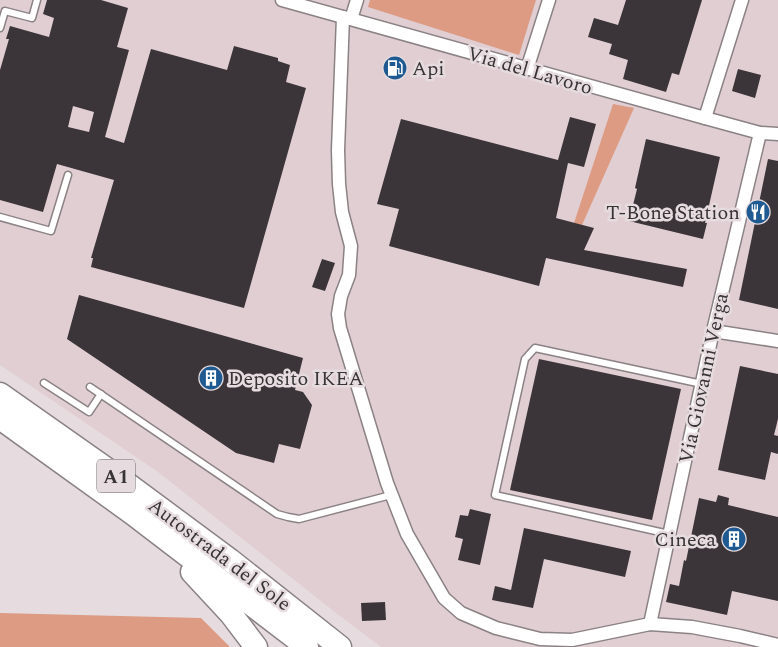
<svg xmlns="http://www.w3.org/2000/svg" width="778" height="647" font-family="Spectral,serif">
<style>
.built{fill:#e1ced3}
.green{fill:#dc9b82}
.building{fill:#3b3539;fill-rule:evenodd}
.lines{fill:none;stroke-linecap:round;stroke-linejoin:round}
.service-casing{stroke:#8b8285;stroke-width:9}
.minor-casing{stroke:#8b8285;stroke-width:15}
.motorway-casing{stroke:#8b8285;stroke-width:25}
.service{stroke:#fff;stroke-width:6}
.minor{stroke:#fff;stroke-width:12}
.motorway{stroke:#fff;stroke-width:22}
.labels{text-anchor:middle;stroke-width:5;stroke-linejoin:round;paint-order:stroke}
.shield{fill:#e6dcdf;stroke:#6c6669;stroke-width:1}
.shield-label{font-size:19px;font-weight:bold;fill:#383436}
.poi-label{font-size:20px;fill:#383436;stroke:#e6dcdf;text-anchor:start}
.street-label{font-size:20px;fill:#383436;stroke:#e6dcdf}
</style>
<rect width="100%" height="100%" fill="#e6dcdf"/>
<!-- built -->
<path class="built" d="M0,0H778V647H381L336,613L158,472L0,365Z"/>
<!-- green -->
<g class="green">
<path d="M370,0H536L519,55L368,7Z"/>
<path d="M613,104L634,108L582,225L574,223Z"/>
<path d="M0,613L201,618L230,647H0Z"/>
</g>
<!-- building -->
<g class="building">
<path d="M47,0H101L128,8L117,47L129,50L105,137L124,143L151,49L227,70L234,46L278,58V61L290,65L286,82L306,88L244,308L91,267L93,258H91L114,180L57,164L43,212L0,200V70L9,39H6L10,26L49,37L54,18L43,14ZM73,106L94,112L89,132L68,127Z"/>
<path d="M626,0H702L679,75L672,73L666,92L623,79L628,60L609,54L612,44L588,37L594,18L618,25Z"/>
<path d="M738,69L761,75L755,98L732,91Z"/>
<path d="M570,117L596,124L584,167L568,163L556,218L594,228L584,250L687,269L683,287L546,258L539,286L389,246L399,209L377,204L401,119L558,160Z"/>
<path d="M646,139L720,157L705,223H707L703,239L629,221L637,189L635,188Z"/>
<path d="M768,159L778,161V309L739,300Z"/>
<path d="M322,259L335,263L325,291L312,287Z"/>
<path d="M79,295L303,358L295,390L303,392L312,405L300,449L279,444L274,463L236,453L67,339Z"/>
<path d="M539,359L681,389L652,520L510,490Z"/>
<path d="M740,366L778,374V419L774,435L778,436V454L771,452L765,480L718,470Z"/>
<path d="M718,495L729,498L728,505L778,517V601L732,591L727,615L666,602L670,584L679,586L684,560L686,561L699,498L716,502Z"/>
<path d="M470,509L491,514L480,565L458,560L463,539L455,537L460,515L468,516Z"/>
<path d="M524,528L631,551L625,577L544,559L533,608L492,600L495,586L511,590Z"/>
<path d="M385,602L386,620L362,621L361,603Z"/>
</g>
<g class="lines">
<defs>
<g id="service">
<path d="M0,28L5,11L32,18L37,0"/>
<path d="M0,217L51,231L68,175"/>
<path d="M44,383L89,412L101,394"/>
<path d="M90,387L277,514L288,517L299,519L391,495"/>
<path d="M669,534L495,495L525,359L535,348L702,384"/>
</g>
<g id="minor">
<path d="M282,0L705,118L760,133L778,134"/>
<path d="M343,17L338,150L339,184L342,212L351,246L349,275L341,296L338,314L340,328L387,483L407,534L444,598L461,613L496,628L540,639L572,640L650,624L692,627L740,636L778,645"/>
<path d="M351,19L357,0"/>
<path d="M527,69L549,0"/>
<path d="M705,118L742,0"/>
<path d="M713,331L778,341"/>
<path d="M650,624L713,331L760,133"/>
</g>
<g id="motorway">
<path d="M0,394L118,477L230,560L340,647"/>
<path d="M0,418L132,513L307,647"/>
<path d="M192,572L231,614L256,647"/>
</g>
</defs>
<!-- service casing -->
<use href="#service" class="service-casing"/>
<!-- minor casing -->
<use href="#minor" class="minor-casing"/>
<!-- motorway casing -->
<use href="#motorway" class="motorway-casing"/>
<!-- service -->
<use href="#service" class="service"/>
<!-- minor -->
<use href="#minor" class="minor"/>
<!-- motorway -->
<use href="#motorway" class="motorway"/>
</g>
<!-- icons -->
<defs>
<symbol id="fuel-disc" viewBox="-11 -11 22 22"><circle r="9.5" fill="#1e5a91" stroke="#e6dcdf"/><path d="M-5.5-6h7V0h2V4h1.3V-2.5L3-4.5l.8-.8L6-3V5H2.5V1h-1V6h-7ZM-4.2-4.7v3.2H.2V-4.7Z" fill="#fff"/></symbol>
<symbol id="restaurant-disc" viewBox="-11 -11 22 22"><circle r="9.5" fill="#1e5a91" stroke="#e6dcdf"/><path d="M-5-6h1v4h1v-4h1v4h1v-4h1v5L-1.5 .5V6h-2V.5L-5-1ZM5-6V6H3V1.5H1.5Q1.5-4 5-6Z" fill="#fff"/></symbol>
<symbol id="building-disc" viewBox="-11 -11 22 22"><circle r="9.5" fill="#1e5a91" stroke="#e6dcdf"/><path d="M-4-6H4V6H1V3H-1V6H-4ZM-2.5-4.3h1.7v1.8h-1.7ZM.8-4.3h1.7v1.8H.8ZM-2.5-1h1.7V.8h-1.7ZM.8-1h1.7V.8H.8Z" fill="#fff"/></symbol>
</defs>
<g fill-rule="evenodd">
<use href="#fuel-disc" x="381" y="54" width="28" height="28"/>
<use href="#restaurant-disc" x="744" y="198" width="28" height="28"/>
<use href="#building-disc" x="197" y="364" width="28" height="28"/>
<use href="#building-disc" x="720" y="525" width="28" height="28"/>
</g>
<g class="labels">
<!-- shield labels -->
<rect class="shield" x="97" y="459.5" width="38" height="33" rx="4"/>
<g class="shield-label">
<text x="116" y="483">A1</text>
</g>
<!-- poi labels -->
<g class="poi-label">
<text x="412" y="75">Api</text>
<text x="740" y="219" text-anchor="end">T-Bone Station</text>
<text x="228" y="385">Deposito IKEA</text>
<text x="716" y="546" text-anchor="end">Cineca</text>
</g>
<!-- street labels -->
<g class="street-label">
<text transform="translate(530 70) rotate(16)" y="7">Via del Lavoro</text>
<text transform="translate(703 378) rotate(-78)" y="7">Via Giovanni Verga</text>
<text transform="translate(220 554) rotate(37)" y="7">Autostrada del Sole</text>
</g>
</g>
</svg>
